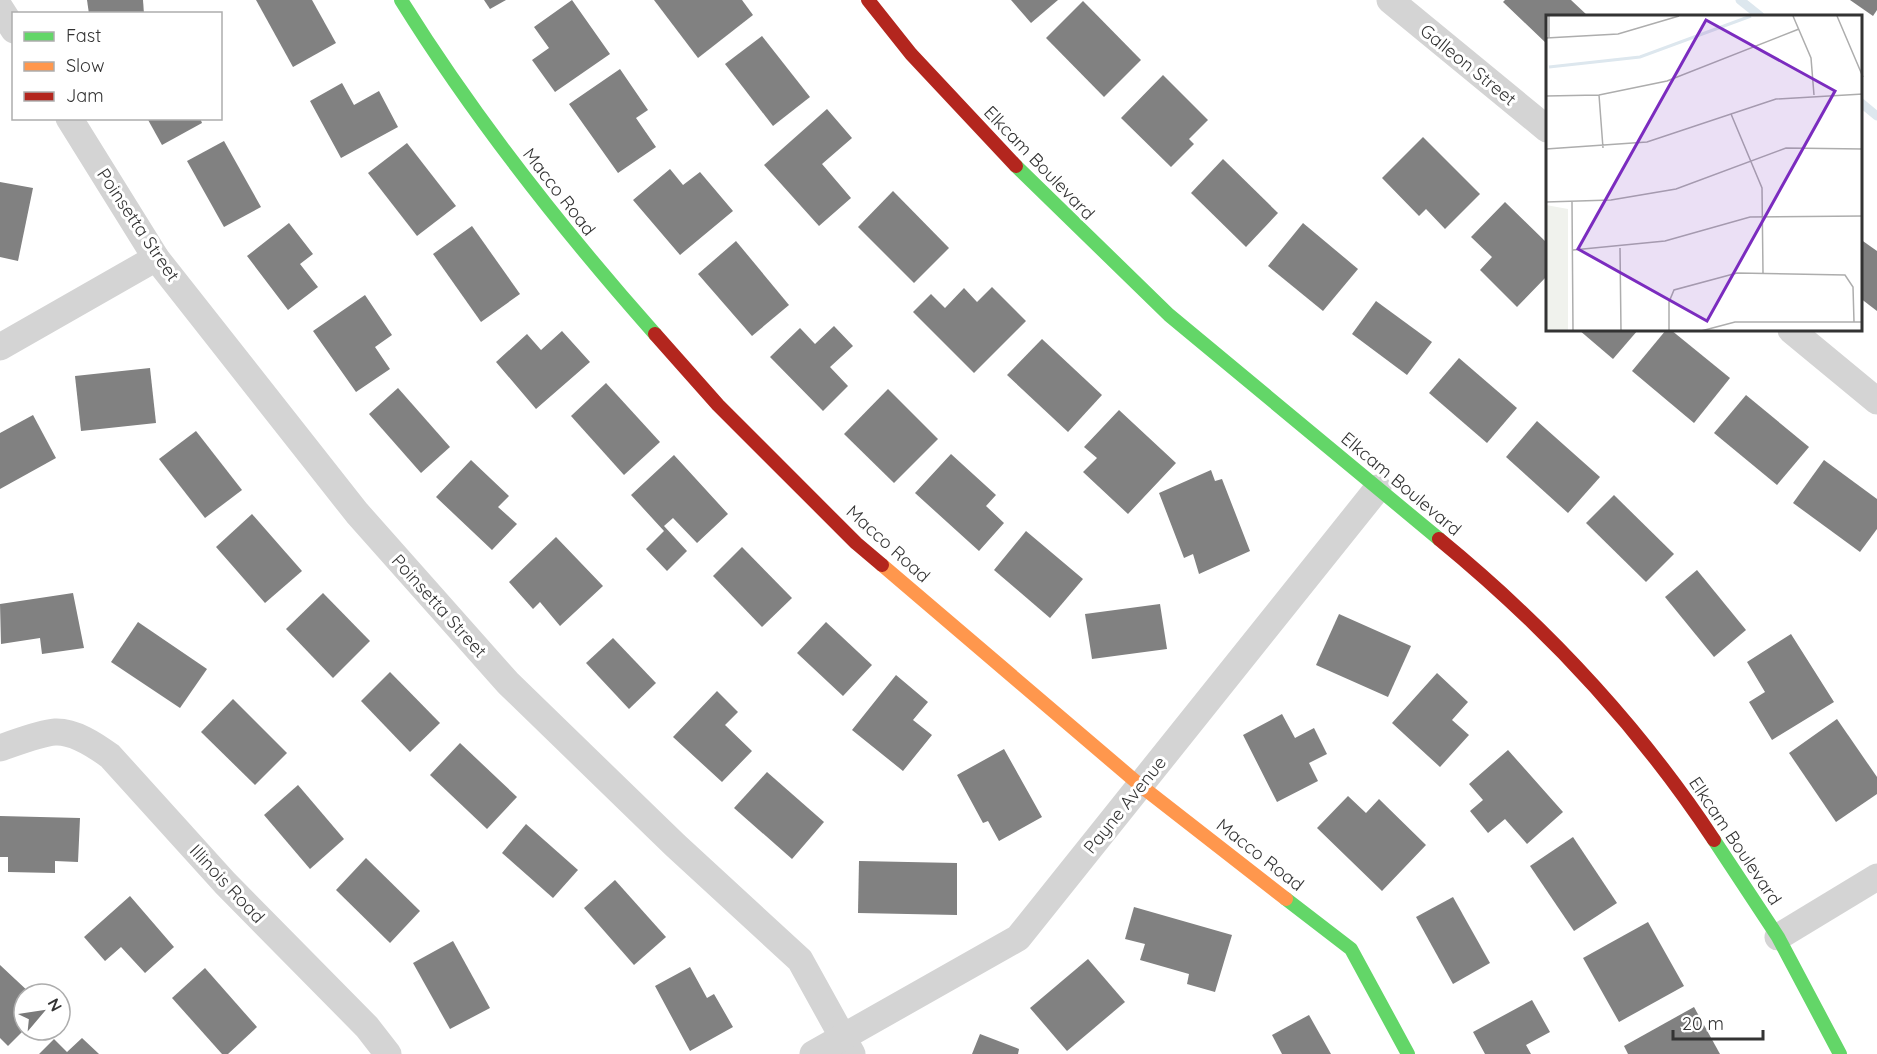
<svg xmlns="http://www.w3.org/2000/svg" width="1877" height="1054" font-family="Quicksand,sans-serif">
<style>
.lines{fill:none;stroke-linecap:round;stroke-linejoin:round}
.stream{stroke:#dde7ee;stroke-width:9}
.building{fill:#818181}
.street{stroke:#d4d4d4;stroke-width:27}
.fast{stroke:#63d668;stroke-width:14}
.slow{stroke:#ff974d;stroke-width:14}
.jam{stroke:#b3261e;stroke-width:14}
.labels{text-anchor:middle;stroke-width:6;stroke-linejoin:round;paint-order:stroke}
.street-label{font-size:18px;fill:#333;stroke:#fff}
.inset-river{fill:none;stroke:#dde7ee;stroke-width:3}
.inset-road{fill:none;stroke:#adadad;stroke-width:1.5}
.view{fill:#7b2cbf;fill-opacity:0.15;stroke:#7b2cbf;stroke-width:3}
.inset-edge{fill:none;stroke:#333;stroke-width:3}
</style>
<rect width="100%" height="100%" fill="#fff"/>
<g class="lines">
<!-- stream -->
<g class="stream">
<path d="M1740,0L1760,16"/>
<path d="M1860,102L1877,116"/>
</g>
</g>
<!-- building -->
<g class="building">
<path d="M87,0H143L144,14H89Z"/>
<path d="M256,0H312L336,43L293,67Z"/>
<path d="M484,0H506L490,9Z"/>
<path d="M572,0L610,54L555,92L532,60L549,48L534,27Z"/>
<path d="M654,0H742L753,15L698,58Z"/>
<path d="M1011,0H1058L1031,23Z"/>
<path d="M1505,0H1571L1588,16H1547V44L1503,2Z"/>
<path d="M1850,0H1877V10L1873,16Z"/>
<path d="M1083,1L1141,60L1104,97L1046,38Z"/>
<path d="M762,36L810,97L773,126L725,64Z"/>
<path d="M620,69L648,110L636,118L656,147L618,173L569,104Z"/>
<path d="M1163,75L1208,120L1189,139L1194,144L1171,167L1121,118Z"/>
<path d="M342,83L354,105L379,91L398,127L341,158L310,101Z"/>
<path d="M827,109L852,138L822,164L851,198L819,226L764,165Z"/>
<path d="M147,118H200L202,123L162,145Z"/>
<path d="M1423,137L1480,194L1445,229L1426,209L1419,216L1382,178Z"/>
<path d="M224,141L261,207L224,227L187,161Z"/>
<path d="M407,143L456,206L417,236L368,173Z"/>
<path d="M1223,159L1278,213L1246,247L1191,193Z"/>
<path d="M670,169L683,185L700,172L733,211L680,255L633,200Z"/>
<path d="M0,182L33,188L18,261L0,257Z"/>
<path d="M893,191L949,248L914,283L858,227Z"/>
<path d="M1505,202L1547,243V276L1517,307L1480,270L1492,257L1471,237Z"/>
<path d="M289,223L313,254L300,264L318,287L288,310L247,256Z"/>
<path d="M1303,223L1358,269L1323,311L1268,266Z"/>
<path d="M472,226L520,294L481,322L433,254Z"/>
<path d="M1860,239L1877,251V311L1860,298Z"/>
<path d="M736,241L789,305L752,336L698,274Z"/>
<path d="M992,287L1026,321L974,373L913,312L931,294L945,308L964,288L977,302Z"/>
<path d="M365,295L392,335L375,347L390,369L356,392L313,331Z"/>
<path d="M1376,301L1432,342L1407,375L1352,334Z"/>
<path d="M834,326L853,346L830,367L848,386L823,411L770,357L800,328L815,344Z"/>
<path d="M1579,330H1638L1613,359Z"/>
<path d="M1666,330H1671L1730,378L1694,423L1632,371Z"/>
<path d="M562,331L590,362L536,409L496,362L527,334L541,350Z"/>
<path d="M1042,339L1102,395L1068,432L1007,375Z"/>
<path d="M1459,358L1517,408L1487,443L1429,393Z"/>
<path d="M150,368L156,423L81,431L75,376Z"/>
<path d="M606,383L660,442L624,475L571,416Z"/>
<path d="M398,388L450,447L421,473L369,414Z"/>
<path d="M888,389L938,439L894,483L844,434Z"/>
<path d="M1746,395L1809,447L1777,485L1714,433Z"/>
<path d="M1119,410L1176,463L1128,514L1083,472L1097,458L1084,447Z"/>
<path d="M33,415L56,458L0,489V433Z"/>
<path d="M1537,421L1600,477L1568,513L1506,457Z"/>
<path d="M196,431L242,490L205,518L159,459Z"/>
<path d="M951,454L996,495L986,506L1004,523L979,551L915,493Z"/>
<path d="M674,455L728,514L697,543L673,518L664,526L687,551L667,571L646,549L664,531L631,495Z"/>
<path d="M471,460L509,496L498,507L517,524L492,550L436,497Z"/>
<path d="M1824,460L1877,499V529L1860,552L1793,503Z"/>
<path d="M1211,470L1215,481L1222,479L1250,551L1199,574L1193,554L1184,558L1159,493Z"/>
<path d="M1614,495L1674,554L1646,582L1586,523Z"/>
<path d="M252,514L302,571L265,603L216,547Z"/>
<path d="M1026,531L1083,579L1050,618L994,570Z"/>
<path d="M556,537L603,586L560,626L540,602L533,609L509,582Z"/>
<path d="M742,547L792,598L762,627L713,576Z"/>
<path d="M1697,570L1746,630L1714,657L1665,597Z"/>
<path d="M73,593L84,648L42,654L40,638L1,644L0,604Z"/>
<path d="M323,593L370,641L333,678L286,629Z"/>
<path d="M1160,604L1167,649L1092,659L1085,614Z"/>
<path d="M1339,614L1411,646L1388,697L1316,665Z"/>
<path d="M138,622L207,669L180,708L111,662Z"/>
<path d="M826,622L872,665L843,696L797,653Z"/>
<path d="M1791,634L1834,702L1772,740L1749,702L1765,692L1747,662Z"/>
<path d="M613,638L656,683L629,709L586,663Z"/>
<path d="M390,672L440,723L410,752L361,701Z"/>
<path d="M1437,673L1468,702L1452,720L1469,735L1440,767L1392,723Z"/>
<path d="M896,675L928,702L913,720L932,735L903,771L852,730Z"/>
<path d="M717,691L738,712L725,725L752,751L722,782L673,737Z"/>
<path d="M233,699L287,753L255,785L201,732Z"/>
<path d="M1282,714L1295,738L1314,728L1327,754L1309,763L1318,781L1277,802L1243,735Z"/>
<path d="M1837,719L1877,777V794L1836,822L1789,753Z"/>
<path d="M460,743L517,797L487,829L430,775Z"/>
<path d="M1004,749L1042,817L999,841L988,821L983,823L957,775Z"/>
<path d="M1508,750L1563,812L1527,844L1505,819L1488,833L1470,811L1483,800L1469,784Z"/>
<path d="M767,772L824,822L792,859L734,808Z"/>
<path d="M298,785L344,839L310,869L264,815Z"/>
<path d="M1348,796L1366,813L1379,799L1426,845L1382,891L1317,828Z"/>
<path d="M0,816L80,818L78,862L55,861V873L8,872V857H0Z"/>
<path d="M526,824L578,870L553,898L502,853Z"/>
<path d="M1573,837L1617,903L1574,931L1530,866Z"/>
<path d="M366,858L420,911L390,943L336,890Z"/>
<path d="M859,861L957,863V915L858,913Z"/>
<path d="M615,880L666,937L634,965L584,908Z"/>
<path d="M130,896L174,947L145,973L121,947L105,961L84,937Z"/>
<path d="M1453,897L1490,963L1453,984L1416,917Z"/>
<path d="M1134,907L1232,935L1215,992L1187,984L1189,974L1140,960L1145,944L1125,939Z"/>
<path d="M1648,922L1684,986L1619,1022L1583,958Z"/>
<path d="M453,941L490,1008L450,1029L413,963Z"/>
<path d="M1088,959L1125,1002L1067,1051L1030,1008Z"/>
<path d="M0,965L31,994H24V1030L8,1046L0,1038Z"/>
<path d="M690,967L707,998L714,994L733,1027L690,1051L655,986Z"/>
<path d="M205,968L257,1027L228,1054H222L172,998Z"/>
<path d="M1532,1000L1550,1032L1526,1045L1531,1054H1485L1473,1032Z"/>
<path d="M1694,1007L1720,1054H1628L1624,1046Z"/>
<path d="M1309,1015L1331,1054H1282L1272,1035Z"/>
<path d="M980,1034L1019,1049L1018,1054H972Z"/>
<path d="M82,1038L99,1054H39L54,1039L67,1052Z"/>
</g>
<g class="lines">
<!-- street -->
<g class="street">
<path d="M1390,0L1547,129"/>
<path d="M0,8L14,30"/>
<path d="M69,118L156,258L357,513L508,683L675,845L800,960L852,1054"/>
<path d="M1791,330L1877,401"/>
<path d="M0,347L156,258"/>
<path d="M0,748C15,743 40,733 55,732C74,731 95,745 110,756L225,883L367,1027L388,1054"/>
<path d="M1778,937L1877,877"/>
<path d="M813,1054L1018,938L1378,488"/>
</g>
<!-- fast -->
<g class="fast">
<path d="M401,0C475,119 562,229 655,334"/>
<path d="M1016,166L1169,315L1439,539"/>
<path d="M1714,840L1778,937L1840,1054"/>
<path d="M1286,899L1351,949L1408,1054"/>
</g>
<!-- slow -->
<path class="slow" d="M882,565L1141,786L1286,899"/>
<!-- jam -->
<g class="jam">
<path d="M868,0L911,54L1016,166"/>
<path d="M655,334L718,405L856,543L882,565"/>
<path d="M1439,539C1545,626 1638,725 1714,840"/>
</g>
</g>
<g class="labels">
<!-- street labels -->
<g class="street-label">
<text transform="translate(1468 65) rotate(39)" y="6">Galleon Street</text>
<text transform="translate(1039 163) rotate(46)" y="6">Elkcam Boulevard</text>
<text transform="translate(559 192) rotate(52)" y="6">Macco Road</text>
<text transform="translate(138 225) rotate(56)" y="6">Poinsetta Street</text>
<text transform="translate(1401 484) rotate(40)" y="6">Elkcam Boulevard</text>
<text transform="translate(888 544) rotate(42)" y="6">Macco Road</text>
<text transform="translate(439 606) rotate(48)" y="6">Poinsetta Street</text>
<text transform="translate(1125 805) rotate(-51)" y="6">Payne Avenue</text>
<text transform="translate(1735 841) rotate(56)" y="6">Elkcam Boulevard</text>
<text transform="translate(1260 855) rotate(38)" y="6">Macco Road</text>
<text transform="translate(227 884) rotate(47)" y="6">Illinois Road</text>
</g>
</g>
<!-- overview -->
<g transform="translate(1546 15)">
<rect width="316" height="316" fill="#fff"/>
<path d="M0,190L22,194V316L0,315Z" fill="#f0f2ed"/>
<path class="inset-river" d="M3,52L94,42L205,1"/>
<path class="inset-road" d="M3,1V23M247,1L265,43L268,80M291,1L317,62M0,23L72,19L133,1M53,80L57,133M0,81L53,80L121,66L253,14M185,99L216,173L217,258M0,134L101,127L230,84L317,79M0,187L65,185L130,174L240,133L317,134M26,187L27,316M74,233L75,316M27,235L119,226L204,202L317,201M123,316V287L128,275L191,258L299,260L307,272L308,307M155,316L189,307H317"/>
<path class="view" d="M160,5L289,76L161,306L32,234Z"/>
<rect width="316" height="316" class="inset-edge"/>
</g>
<!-- legend -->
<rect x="12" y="12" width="210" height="108" fill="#ffffff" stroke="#adadad" stroke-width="1.5"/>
<rect x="24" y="32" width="30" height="9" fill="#63d668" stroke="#adadad" stroke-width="1.5"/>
<text x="66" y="42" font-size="18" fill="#333333">Fast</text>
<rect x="24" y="62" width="30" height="9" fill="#ff974d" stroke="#adadad" stroke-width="1.5"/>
<text x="66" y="72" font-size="18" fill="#333333">Slow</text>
<rect x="24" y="92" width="30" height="9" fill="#b3261e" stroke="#adadad" stroke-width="1.5"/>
<text x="66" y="102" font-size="18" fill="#333333">Jam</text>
<!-- north arrow -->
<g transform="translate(42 1012) rotate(61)"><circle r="28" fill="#ffffff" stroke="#adadad" stroke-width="1.5"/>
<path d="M0-4.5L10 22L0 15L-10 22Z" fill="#7a7a7a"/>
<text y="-9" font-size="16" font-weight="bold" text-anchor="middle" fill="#333333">N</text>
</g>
<!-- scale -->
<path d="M1673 1030v9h90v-9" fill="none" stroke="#333333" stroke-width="3"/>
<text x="1682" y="1030" font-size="18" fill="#333333" stroke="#ffffff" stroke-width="4.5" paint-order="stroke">20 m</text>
</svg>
